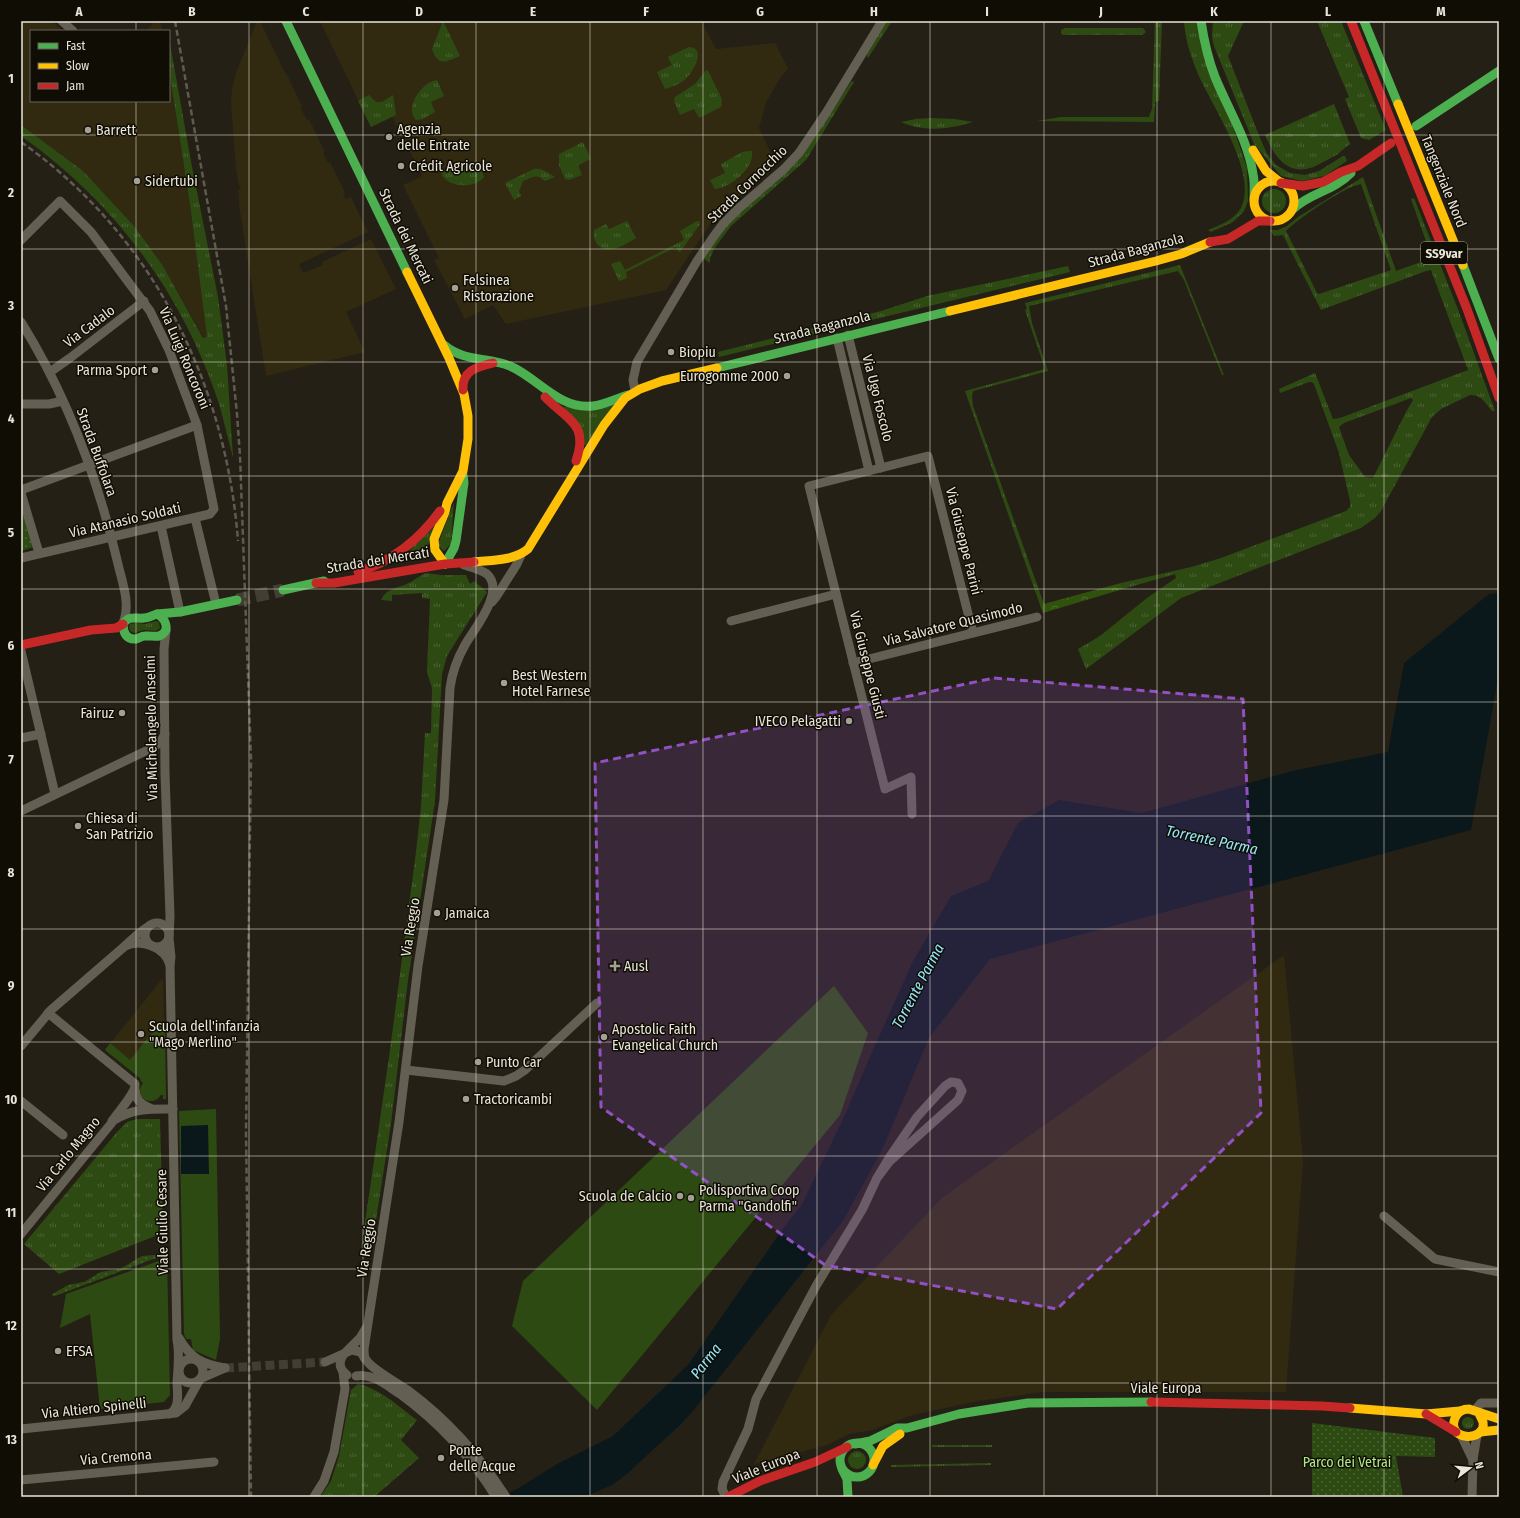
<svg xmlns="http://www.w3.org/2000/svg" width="1520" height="1518" font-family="'Fira Sans Condensed',sans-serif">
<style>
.built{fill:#312a11}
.grass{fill:url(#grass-tufts);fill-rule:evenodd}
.forest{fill:url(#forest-crowns)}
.park{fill:url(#park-dots)}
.garden{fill:#2e4a13}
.water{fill:#0b181b}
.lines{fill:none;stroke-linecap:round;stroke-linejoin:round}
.street-tunnel{stroke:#423e33;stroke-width:9;stroke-dasharray:9 4.5;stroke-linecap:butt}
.secondary-tunnel{stroke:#423e33;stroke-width:13;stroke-dasharray:13 6;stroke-linecap:butt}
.street{stroke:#635f53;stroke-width:9}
.fast{stroke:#4caf50;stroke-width:9}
.slow{stroke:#ffc107;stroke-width:9}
.jam{stroke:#c62828;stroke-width:9}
.rail{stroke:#5e5b51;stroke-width:2.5;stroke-dasharray:6 3;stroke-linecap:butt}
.fast-bridge{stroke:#4caf50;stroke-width:9}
.slow-bridge{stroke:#ffc107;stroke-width:9}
.jam-bridge{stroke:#c62828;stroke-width:9}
.marked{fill:#9151c4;fill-opacity:0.2;stroke:#9151c4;stroke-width:3;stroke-dasharray:8 5;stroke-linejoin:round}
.grid{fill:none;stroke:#e9e5d9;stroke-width:1;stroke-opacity:0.55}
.poi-dot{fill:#a4a095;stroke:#100d05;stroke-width:1.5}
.labels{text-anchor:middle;stroke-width:3;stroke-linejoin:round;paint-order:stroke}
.shield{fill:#100d05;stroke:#a8a499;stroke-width:1}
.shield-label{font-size:13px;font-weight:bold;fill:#e9e5d9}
.poi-label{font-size:14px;fill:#e9e5d9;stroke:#100d05;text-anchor:start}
.street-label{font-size:14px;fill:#e9e5d9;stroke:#100d05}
.park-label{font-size:14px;fill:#afe985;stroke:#100d05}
.water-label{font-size:15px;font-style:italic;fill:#94e6fe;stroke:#100d05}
.neatline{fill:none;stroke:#e9e5d9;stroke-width:1.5}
.grid-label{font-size:13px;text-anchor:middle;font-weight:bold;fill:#e9e5d9}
</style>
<defs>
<pattern id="grass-tufts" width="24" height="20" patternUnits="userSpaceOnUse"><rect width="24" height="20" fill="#2e4a13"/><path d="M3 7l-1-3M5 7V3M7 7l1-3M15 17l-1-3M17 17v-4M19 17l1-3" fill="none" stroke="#4c6435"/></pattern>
<pattern id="forest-crowns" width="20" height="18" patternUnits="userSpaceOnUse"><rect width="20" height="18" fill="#30520c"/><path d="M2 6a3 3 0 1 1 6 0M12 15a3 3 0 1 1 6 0" fill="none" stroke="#4e6b2f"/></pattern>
<pattern id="park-dots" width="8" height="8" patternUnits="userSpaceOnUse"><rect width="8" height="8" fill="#2e4a13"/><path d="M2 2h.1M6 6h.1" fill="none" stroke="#4c6435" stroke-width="1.8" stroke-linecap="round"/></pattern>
</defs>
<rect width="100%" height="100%" fill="#242016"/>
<!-- built -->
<g class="built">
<path d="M21,21H51L63,31H31V101H169V70L190,204L207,336L204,338L163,266L135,227L83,171L21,125Z"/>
<path d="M155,21H160L162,31H146Z"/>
<path d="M257,21H260L285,73H286L302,106L300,107L307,120L309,119L325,152L323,153L328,163L330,162L345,193L343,194L346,199L351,197L368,232L299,264L303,273L323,265L322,262L371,239L396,289L346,312L365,352L266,376L240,211L238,190L241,189L238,183L236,168L231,103L232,88L236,73Z"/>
<path d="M320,21H701L716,49L775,43L788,68L779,80L766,102L759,128L773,158L769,169L713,220L666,290L506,324L493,305L465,319L434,260L439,258L403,185L421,177L422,175L392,117L371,127Z"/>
<path d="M1284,955L1303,1161L1286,1392H1042L978,1401L913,1415L872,1430L849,1434L827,1445L754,1464L831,1315L942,1198Z"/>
<path d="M163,978L166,1099H163V1095H161L156,1100L149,1101L145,1100L140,1094V1089L143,1083L140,1080L141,1079L105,1050Z"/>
</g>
<!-- grass -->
<g class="grass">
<path d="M443,21L460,56C446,62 438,67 432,49Z"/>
<path d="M886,21H892L868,58L867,56V53Z"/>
<path d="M1155,21H1162L1159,101L1155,102L1154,122L1037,121L1061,117H1149L1152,109Z"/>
<path d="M1184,21H1197L1247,168L1248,201L1244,211L1233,222L1211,232L1208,230C1220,225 1234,220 1241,208C1259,174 1212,106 1198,74C1191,57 1185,39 1184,21Z"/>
<path d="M1213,21H1244L1228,56L1260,138L1267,154L1276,165L1290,173L1305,175L1319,171L1343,156H1345L1347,161L1324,176L1303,181L1281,176L1254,144L1250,134L1214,46L1212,37Z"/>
<path d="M1317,21H1341L1386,130L1369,140L1361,138L1359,133L1345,99L1349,97Z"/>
<path d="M1065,28H1143L1146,32L1142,35H1063L1061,33V30Z"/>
<path d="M169,38L192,167L218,297L227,365L233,457C227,436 223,415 216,395C180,290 112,200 21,136V125L83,171L135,227L163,266L203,338L207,337L190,204L169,70Z"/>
<path d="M689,47C708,48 692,75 683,81C678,85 671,87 665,89L657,72L672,65L668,57Z"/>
<path d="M706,70L708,71L721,97L722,101L721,107L699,118L694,109L680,115L674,101L675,97L695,84Z"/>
<path d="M437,80L444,96L431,102L435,112L423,119L416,120C404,107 422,82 437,80Z"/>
<path d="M853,81L854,82L806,160L731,226L714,249L710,258V263L703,258L727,225L805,151L851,82Z"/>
<path d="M369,95L376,102H382L393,95L396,115L371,127L358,101Z"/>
<path d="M1334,104L1350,144C1346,147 1342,150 1339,153C1336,156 1330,158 1325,161C1294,180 1278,165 1265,135Z"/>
<path d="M930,118L955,119L973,122C968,123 963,125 958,126C938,130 919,130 901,122L916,119Z"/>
<path d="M583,142L591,159L578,165L582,175L569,180L565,179L559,165V154Z"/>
<path d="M748,151H752C755,168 730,188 715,189L710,180L725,173L721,164L742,152Z"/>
<path d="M477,160L484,177C475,189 447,188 441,173L460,164L462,168Z"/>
<path d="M534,169C542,168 548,173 555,177L545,181C537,173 532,177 523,181L519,191L521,196L514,200L505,183Z"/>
<path d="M1363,177L1396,271L1432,258L1411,199L1414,198L1459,312L1495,411H1492C1486,404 1481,394 1470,395L1441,409L1432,417L1381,511L1375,518L1361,528L1181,598L1086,669L1078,649L1100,636L1147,598L1176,578L1175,574L1123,589L1121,583L1191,567L1221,558L1346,511L1350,507V501L1339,453L1314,384L1312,382H1309L1280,393L1279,389L1315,373L1333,419L1340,418L1468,370L1431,270L1426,271L1321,310L1283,235L1274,236L1270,230H1278L1287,226L1298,217ZM1361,184L1391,270L1319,294L1317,293L1286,231C1299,218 1344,187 1361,184ZM1411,398L1413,400L1406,412L1373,478L1365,477L1349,455L1339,427L1344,423Z"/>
<circle cx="1274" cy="201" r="12"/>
<path d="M627,221L636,238C626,244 608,256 598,245C594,240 593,235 594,230L606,224L609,229Z"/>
<path d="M697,221H699L700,224L680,252H679L676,247L626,272L627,278L619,281L611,264L620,261L625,270L684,240L680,231Z"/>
<path d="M1180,265L1224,375H1222L1184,280L1178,271L1029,306L1032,323L1048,371L973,391L972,396L973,406L1044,604L1040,605L965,391L1045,369L1025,310L1027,309L1025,303Z"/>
<path d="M1068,266L1070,272L719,357L718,352L881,311L927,296Z"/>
<path d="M615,404L585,446L562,407Z"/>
<path d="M454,502L451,544L445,550L443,551L438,544Z"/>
<path d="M434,527C430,539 428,553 415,557L410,550Z"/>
<path d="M426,573L441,575H466L470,584L474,581L487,592L447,656L442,674L435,801L408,980L391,1124L375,1226L360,1257L390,1050L416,852L421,806L425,733H431L432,688L427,672L430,599L422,598V593L392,595V601L381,600C386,589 396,588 407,584C413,581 419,576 426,573Z"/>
<path d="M156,621L159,622L160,628L156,631L144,630L134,633L130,631L129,627L130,624L136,623L145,624Z"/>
<path d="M137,1119H160L163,1233L59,1274L24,1244L117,1132L127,1122Z"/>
<path d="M358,1384C381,1389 399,1407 417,1420L401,1440L419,1458L374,1497H320L331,1481L339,1456L351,1390Z"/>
<circle cx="1468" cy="1423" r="6"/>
<rect x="932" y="1445" width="60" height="2"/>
<circle cx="857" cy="1460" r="9"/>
<path d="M991,1463V1465L891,1467V1465Z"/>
</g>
<!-- forest -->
<path class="forest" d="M1121,583L1123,589L1043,613L1040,605Z"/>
<!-- park -->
<g class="park">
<path d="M21,508L33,547L21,551Z"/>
<path d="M164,1254L156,1258L55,1296L51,1295L68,1285L84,1282L101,1272L120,1269L142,1256Z"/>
<path d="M1312,1423L1435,1438V1457L1396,1456L1403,1497H1312Z"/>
</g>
<!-- garden -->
<g class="garden">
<path d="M834,986L868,1033L840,1115L597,1410L512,1326L523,1281Z"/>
<path d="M159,1024H165L166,1099H163V1095H161C151,1109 133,1096 143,1083L140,1080L141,1079L105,1050L110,1043L130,1060Z"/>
<path d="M216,1109L220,1339L216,1360L193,1350L191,1339H186L184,1334L179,1111Z"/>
<path d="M167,1258L170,1395L164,1402L100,1409L90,1314L60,1328L66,1294Z"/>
</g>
<!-- water -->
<g class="water">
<path d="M1499,593V673L1471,830L990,959L929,1038L883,1148L843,1221L692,1412L679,1426L645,1457L627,1474L612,1485L584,1497H499L517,1489L559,1463L613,1436L688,1365L782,1230L802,1204L844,1117L872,1052L913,961L951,896L988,881L1018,823L1059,800L1142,813L1292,771L1388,752L1404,663L1489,594Z"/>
<path d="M208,1125L209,1174H181V1126Z"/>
</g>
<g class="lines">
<!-- street-tunnel -->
<path class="street-tunnel" d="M225,1368L325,1362"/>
<!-- secondary-tunnel -->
<path class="secondary-tunnel" d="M237,600L283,590"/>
<!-- street -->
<g class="street">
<path d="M62,21L73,31"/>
<path d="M21,240L60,201L91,232L150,311L169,350L197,425L214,509L210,514L21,558"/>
<path d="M21,322C67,396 98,479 118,564C122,582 131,604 123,623"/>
<path d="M848,335L881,468"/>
<path d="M837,338L869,471"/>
<path d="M50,372L70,358L144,301"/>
<path d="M635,391L633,380L637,362L697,261L714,236L723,224L739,208L784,169L799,153L826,113L882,21"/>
<path d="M21,404H49L63,401"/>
<path d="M21,490L197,425"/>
<path d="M21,493L39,553"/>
<path d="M195,518L216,604"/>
<path d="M161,526L180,612"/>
<path d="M464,565C471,567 480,569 487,574C506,591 474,629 465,645C457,659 452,673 450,688L444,800L418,966L399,1122L364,1349C364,1352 364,1355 365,1358C369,1368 399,1384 409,1391C448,1420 480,1456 506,1497"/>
<path d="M492,602L496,597L517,564L521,555"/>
<path d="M731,621L836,594"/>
<path d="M166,630L164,649L165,774L170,916L169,938L171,957L170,965L177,1340C180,1354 178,1367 177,1382C177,1392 181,1408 169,1414"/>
<path d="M21,651L55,794"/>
<path d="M853,663L1037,617"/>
<path d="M21,738L41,734"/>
<path d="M21,811L154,747L161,741L165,734"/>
<path d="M912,814L911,777L885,789L809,486L928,456L973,633"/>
<circle cx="157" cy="935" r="12"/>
<path d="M125,946C141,938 165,947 170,965"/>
<path d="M48,1013L135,1084C136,1093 118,1112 112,1121"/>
<path d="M21,1046L51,1010L125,946C133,938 139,932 149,926"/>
<path d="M406,1070L504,1081L516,1076L525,1070L597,1003"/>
<path d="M135,1089C135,1099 141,1105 150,1108"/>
<path d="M21,1101L63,1135"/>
<path d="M1384,1216L1435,1259L1499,1272"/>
<path d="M21,1234L114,1120C135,1108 150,1109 173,1109"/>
<path d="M179,1338C190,1358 202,1364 225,1368"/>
<path d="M346,1352L360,1338L366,1328"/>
<path d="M344,1354C338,1362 339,1369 347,1375"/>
<circle cx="191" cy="1371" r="12"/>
<path d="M325,1362L352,1350L361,1352L365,1359"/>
<path d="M356,1376C373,1373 386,1385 400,1394C438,1422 471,1457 496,1497"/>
<path d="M1475,1410L1481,1403H1499"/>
<path d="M21,1429L176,1413L185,1406L200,1379L225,1368"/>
<path d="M1462,1437L1473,1460"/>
<path d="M21,1480L214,1462"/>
<path d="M314,1497L324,1481L334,1452L345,1389L343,1372"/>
<path d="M726,1497L722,1489L723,1482L748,1429L756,1399L816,1286L862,1210L877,1178L889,1158L917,1117L945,1086L951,1082L958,1083L962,1091L958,1100L889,1162L877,1178"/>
<path d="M1472,1497L1473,1460L1477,1435"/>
</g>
<!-- fast -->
<g class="fast">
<path d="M286,21L407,272"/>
<path d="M1201,21C1204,41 1208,59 1215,77C1228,109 1248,140 1253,174C1255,183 1254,191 1254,199"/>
<path d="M1364,21L1398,104"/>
<path d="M1416,126L1499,71"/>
<path d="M1292,210C1309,193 1334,191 1351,173"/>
<path d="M444,345C464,362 487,357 510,366C538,378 559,410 593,406C604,405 617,398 628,395"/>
<path d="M717,368L950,311"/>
<path d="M445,564L454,548L456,541L464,483L463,475"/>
<path d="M283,590L324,581"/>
<path d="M157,614C163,617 167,623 166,630C160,640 154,635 145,636C142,636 139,638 136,639C126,640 123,632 123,624C129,615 135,619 144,618C149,618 153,615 157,614Z"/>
<path d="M157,614L180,612L237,600"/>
<circle cx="857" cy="1460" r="17"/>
<path d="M855,1444L870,1441L897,1428H907L959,1414L1028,1403L1151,1402"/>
<path d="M842,1469L847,1479L848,1497"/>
</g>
<!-- slow -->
<g class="slow">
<path d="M1253,150L1266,171L1281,183"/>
<circle cx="1274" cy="201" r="20"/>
<path d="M407,272L449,358L464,394L468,416V439L463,471L447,503L445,512L434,539L435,550L445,564"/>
<path d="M950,311L1156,261L1181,254L1210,242"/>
<path d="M474,562C493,560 513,561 528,549L604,425L625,398L640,389L662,381L717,368"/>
<path d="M1350,1408L1426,1414L1460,1411"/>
<path d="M1479,1413C1480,1416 1482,1419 1483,1422C1487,1443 1443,1441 1456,1416C1459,1411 1464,1409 1469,1409L1499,1419"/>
<path d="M1480,1432L1499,1430"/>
<path d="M873,1465L883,1446L900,1434"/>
</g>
<!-- jam -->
<g class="jam">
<path d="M1351,21L1386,108"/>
<path d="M1281,183L1303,186L1323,182L1341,172L1358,166L1391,143"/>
<path d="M1210,242L1228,239L1258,221H1270"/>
<path d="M463,390C462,370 477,367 493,363"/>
<path d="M545,397C568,421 589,423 576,461"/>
<path d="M358,572C393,561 419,540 440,511"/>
<path d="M316,583H334L445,564L474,562"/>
<path d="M21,645L91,630L116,628L123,624"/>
<path d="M1151,1402L1322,1406L1350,1408"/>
<path d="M1426,1414L1456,1432"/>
<path d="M728,1497L760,1481L815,1462L847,1447"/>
</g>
<!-- rail -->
<g class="rail">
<path d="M175,21L226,306L237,414L240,456L251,759L246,1132L251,1497"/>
<path d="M21,142C152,234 226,383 238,541"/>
</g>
<!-- fast-bridge -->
<path class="fast-bridge" d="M1463,265L1499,359"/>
<!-- slow-bridge -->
<path class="slow-bridge" d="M1398,104L1463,265"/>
<!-- jam-bridge -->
<path class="jam-bridge" d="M1386,108L1467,309L1499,398"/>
</g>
<!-- marked area -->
<path class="marked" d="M994,678L1243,699L1261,1113L1057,1309L825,1265L601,1107L595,763Z"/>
<!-- grid -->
<path class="grid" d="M136,21V31M249,21V1497M363,21V1497M476,21V1497M590,21V1497M703,21V1497M817,21V1497M930,21V1497M1044,21V1497M1157,21V1497M1271,21V1497M1384,21V1497M136,101V1497M21,135H1499M21,249H1499M21,362H1499M21,476H1499M21,589H1499M21,702H1499M21,816H1499M21,929H1499M21,1042H1499M21,1156H1499M21,1269H1499M21,1383H1499"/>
<!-- markers -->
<g class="poi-dot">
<circle cx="88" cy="130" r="4"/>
<circle cx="389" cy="137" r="4"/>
<circle cx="401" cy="166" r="4"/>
<circle cx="137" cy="181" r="4"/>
<circle cx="455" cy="288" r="4"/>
<circle cx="671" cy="352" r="4"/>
<circle cx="155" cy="370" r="4"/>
<circle cx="787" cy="376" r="4"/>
<circle cx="504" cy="683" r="4"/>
<circle cx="122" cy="713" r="4"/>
<circle cx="849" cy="721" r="4"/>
<circle cx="78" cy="826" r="4"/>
<circle cx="437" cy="913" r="4"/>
<path d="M613 960h4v4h4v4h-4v4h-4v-4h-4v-4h4z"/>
<circle cx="141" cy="1034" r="4"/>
<circle cx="604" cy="1037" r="4"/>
<circle cx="478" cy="1062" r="4"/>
<circle cx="466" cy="1099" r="4"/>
<circle cx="680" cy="1196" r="4"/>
<circle cx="691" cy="1198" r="4"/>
<circle cx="58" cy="1351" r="4"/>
<circle cx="441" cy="1458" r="4"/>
</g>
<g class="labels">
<!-- shield labels -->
<rect class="shield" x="1421" y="242" width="46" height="22" rx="3"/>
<g class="shield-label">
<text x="1444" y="258">SS9var</text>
</g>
<!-- poi labels -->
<g class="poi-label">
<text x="397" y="134">Agenzia<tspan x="397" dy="16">delle Entrate</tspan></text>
<text x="96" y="135">Barrett</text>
<text x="409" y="171">Crédit Agricole</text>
<text x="145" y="186">Sidertubi</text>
<text x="463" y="285">Felsinea<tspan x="463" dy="16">Ristorazione</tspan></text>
<text x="679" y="357">Biopiu</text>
<text x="147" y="375" text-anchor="end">Parma Sport</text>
<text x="779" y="381" text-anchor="end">Eurogomme 2000</text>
<text x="512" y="680">Best Western<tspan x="512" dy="16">Hotel Farnese</tspan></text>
<text x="114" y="718" text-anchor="end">Fairuz</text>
<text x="841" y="726" text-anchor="end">IVECO Pelagatti</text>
<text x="86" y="823">Chiesa di<tspan x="86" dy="16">San Patrizio</tspan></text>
<text x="445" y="918">Jamaica</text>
<text x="624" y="971">Ausl</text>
<text x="149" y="1031">Scuola dell'infanzia<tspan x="149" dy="16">"Mago Merlino"</tspan></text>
<text x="612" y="1034">Apostolic Faith<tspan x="612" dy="16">Evangelical Church</tspan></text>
<text x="486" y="1067">Punto Car</text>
<text x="474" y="1104">Tractoricambi</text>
<text x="699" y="1195">Polisportiva Coop<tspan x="699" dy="16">Parma "Gandolfi"</tspan></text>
<text x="672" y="1201" text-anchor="end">Scuola de Calcio</text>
<text x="66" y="1356">EFSA</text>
<text x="449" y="1455">Ponte<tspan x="449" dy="16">delle Acque</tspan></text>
</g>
<!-- street labels -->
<g class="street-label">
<text transform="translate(1444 181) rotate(68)" y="5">Tangenziale Nord</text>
<text transform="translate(747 184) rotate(-44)" y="5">Strada Cornocchio</text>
<text transform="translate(406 236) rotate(64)" y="5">Strada dei Mercati</text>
<text transform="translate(1136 250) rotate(-15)" y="5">Strada Baganzola</text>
<text transform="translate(89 326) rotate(-37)" y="5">Via Cadalo</text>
<text transform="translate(822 327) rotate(-14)" y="5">Strada Baganzola</text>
<text transform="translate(185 358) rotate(67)" y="5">Via Luigi Roncoroni</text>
<text transform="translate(878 398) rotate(76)" y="5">Via Ugo Foscolo</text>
<text transform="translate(97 452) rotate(70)" y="5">Strada Buffolara</text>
<text transform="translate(125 520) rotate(-13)" y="5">Via Atanasio Soldati</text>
<text transform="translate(964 541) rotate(76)" y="5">Via Giuseppe Parini</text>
<text transform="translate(378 560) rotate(-9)" y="5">Strada dei Mercati</text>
<text transform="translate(953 624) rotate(-14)" y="5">Via Salvatore Quasimodo</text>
<text transform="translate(868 665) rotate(76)" y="5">Via Giuseppe Giusti</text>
<text transform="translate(151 728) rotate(-91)" y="5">Via Michelangelo Anselmi</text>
<text transform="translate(410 927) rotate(-81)" y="5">Via Reggio</text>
<text transform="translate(68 1154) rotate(-51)" y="5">Via Carlo Magno</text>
<text transform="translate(162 1222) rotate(-91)" y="5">Viale Giulio Cesare</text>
<text transform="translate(366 1248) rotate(-81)" y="5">Via Reggio</text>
<text x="1166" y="1393">Viale Europa</text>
<text transform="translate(94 1408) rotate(-6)" y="5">Via Altiero Spinelli</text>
<text transform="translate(116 1457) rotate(-5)" y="5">Via Cremona</text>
<text transform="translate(766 1466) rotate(-22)" y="5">Viale Europa</text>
</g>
<!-- park labels -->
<g class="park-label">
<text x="1347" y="1467">Parco dei Vetrai</text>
</g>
<!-- water labels -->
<g class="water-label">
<text transform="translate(1212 840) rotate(12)" y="5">Torrente Parma</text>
<text transform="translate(918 986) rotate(-62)" y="5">Torrente Parma</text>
<text transform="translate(706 1361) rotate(-52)" y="5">Parma</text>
</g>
</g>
<!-- border -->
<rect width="1520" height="1518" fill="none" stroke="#100d05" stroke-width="44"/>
<!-- legend -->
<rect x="30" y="30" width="140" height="72" fill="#100d05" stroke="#67635a"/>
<rect x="38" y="43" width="20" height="6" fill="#4caf50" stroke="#67635a"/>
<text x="66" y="50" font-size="12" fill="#e9e5d9">Fast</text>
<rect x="38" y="63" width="20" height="6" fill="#ffc107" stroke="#67635a"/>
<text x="66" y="70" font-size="12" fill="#e9e5d9">Slow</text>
<rect x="38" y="83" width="20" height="6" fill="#c62828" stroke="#67635a"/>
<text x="66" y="90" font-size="12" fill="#e9e5d9">Jam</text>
<!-- north arrow -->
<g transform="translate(1470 1468) rotate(74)" stroke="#100d05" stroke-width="3" paint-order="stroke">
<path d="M0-3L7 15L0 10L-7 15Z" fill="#e9e5d9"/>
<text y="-6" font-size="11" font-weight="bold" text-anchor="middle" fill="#e9e5d9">N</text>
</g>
<rect x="22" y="22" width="1476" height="1474" class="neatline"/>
<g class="grid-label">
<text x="79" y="16">A</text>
<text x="192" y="16">B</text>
<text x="306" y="16">C</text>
<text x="419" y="16">D</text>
<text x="533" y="16">E</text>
<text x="646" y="16">F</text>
<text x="760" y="16">G</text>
<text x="874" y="16">H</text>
<text x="987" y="16">I</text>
<text x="1101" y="16">J</text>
<text x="1214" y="16">K</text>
<text x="1328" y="16">L</text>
<text x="1441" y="16">M</text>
<text x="11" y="83">1</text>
<text x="11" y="197">2</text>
<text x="11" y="310">3</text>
<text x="11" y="423">4</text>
<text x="11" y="537">5</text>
<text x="11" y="650">6</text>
<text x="11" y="764">7</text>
<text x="11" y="877">8</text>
<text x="11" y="990">9</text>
<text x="11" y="1104">10</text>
<text x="11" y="1217">11</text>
<text x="11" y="1330">12</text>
<text x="11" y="1444">13</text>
</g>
</svg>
